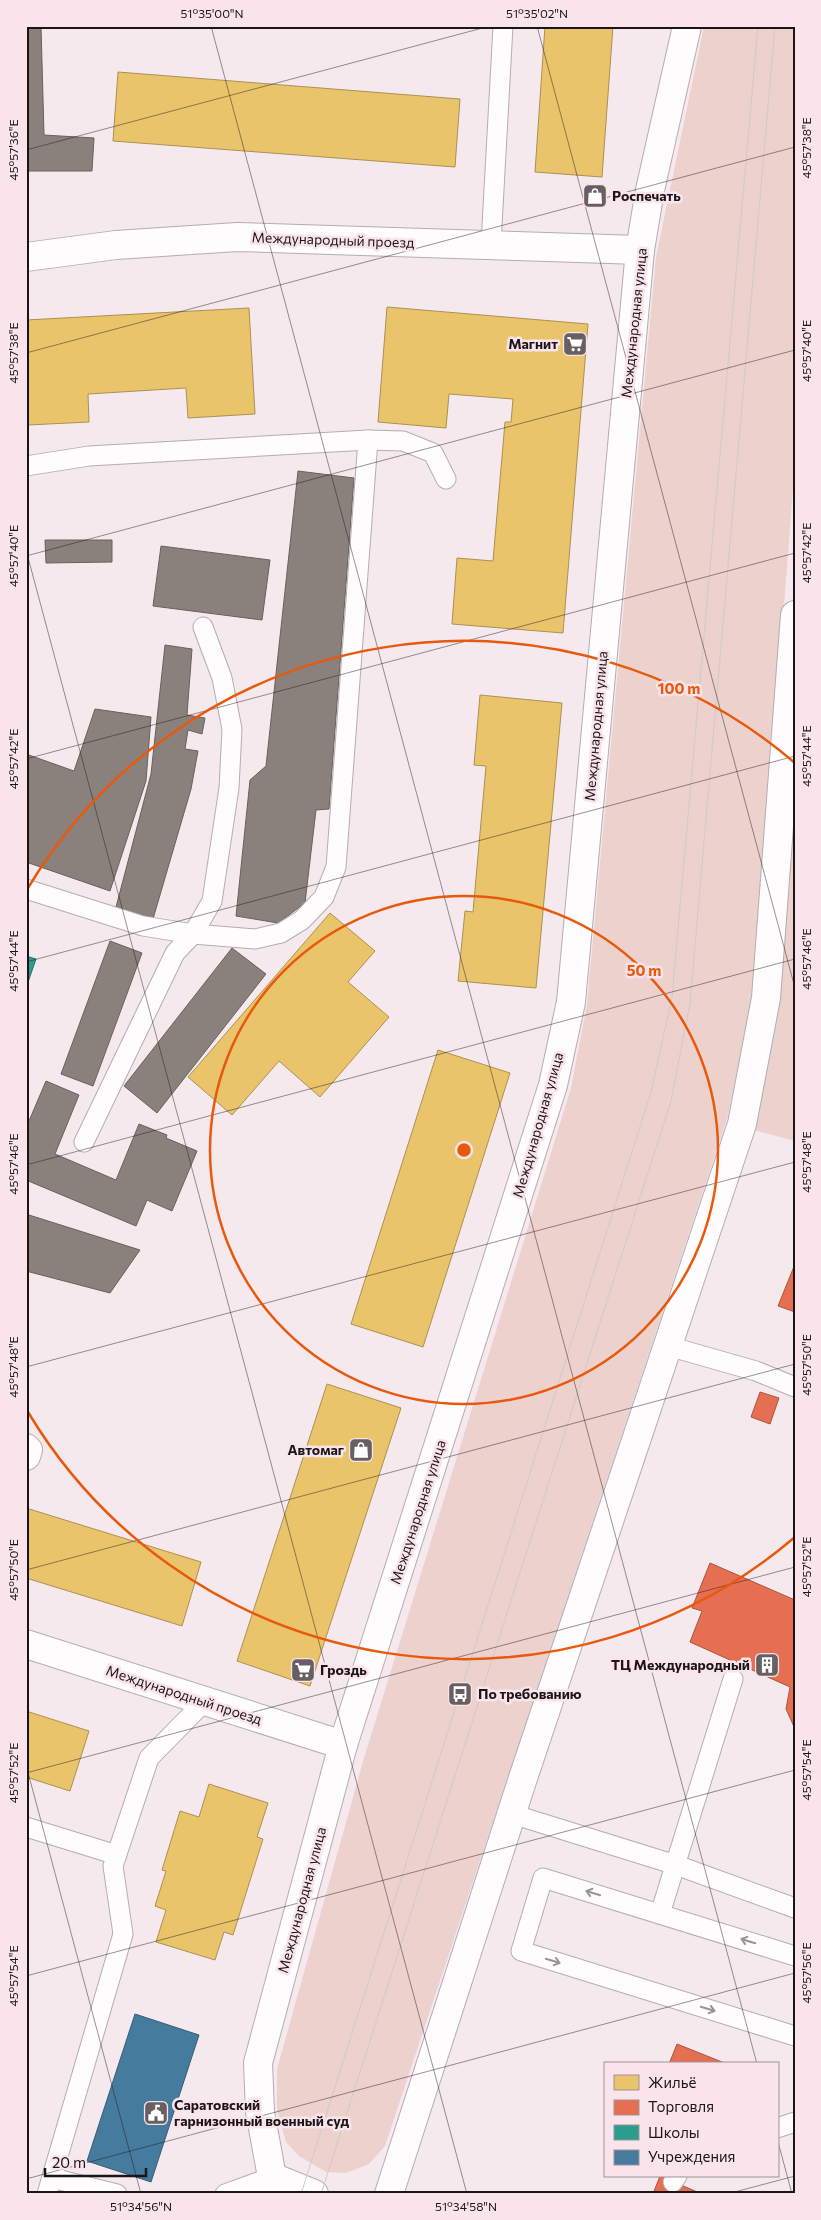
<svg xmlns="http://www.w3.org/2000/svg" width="821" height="2220" font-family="Commissioner,sans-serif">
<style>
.green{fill:#edd1cd}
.homes{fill:#e9c46a;stroke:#ac9051}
.shops{fill:#e76f51;stroke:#aa5440}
.schools{fill:#2a9d8f;stroke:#26746b}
.public{fill:#457b9d;stroke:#395c75}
.industry{fill:#8a817c;stroke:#69615e}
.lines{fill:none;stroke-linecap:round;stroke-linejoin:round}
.lane-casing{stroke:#b6acaf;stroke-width:21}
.street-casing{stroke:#b6acaf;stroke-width:30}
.secondary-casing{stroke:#b6acaf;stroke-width:30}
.lane{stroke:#fefcfc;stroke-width:19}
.street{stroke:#fefcfc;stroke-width:28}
.secondary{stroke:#fefcfc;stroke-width:28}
.tram{stroke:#cecbcc;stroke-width:1}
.oneway{stroke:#989495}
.ticks{fill:none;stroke:#1c1518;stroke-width:1;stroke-opacity:0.45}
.ring{fill:none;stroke:#e8590c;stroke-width:2.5}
.labels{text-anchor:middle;stroke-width:5;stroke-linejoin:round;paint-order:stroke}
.poi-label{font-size:14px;font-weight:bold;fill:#1c1518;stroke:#fae4ec;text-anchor:start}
.street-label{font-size:14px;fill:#1c1518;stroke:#fae4ec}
.centre{fill:#e8590c;stroke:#fae4ec;stroke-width:2.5}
.ring-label{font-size:15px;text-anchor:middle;font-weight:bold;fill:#e8590c;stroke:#fae4ec;stroke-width:5;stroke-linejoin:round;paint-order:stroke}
.neatline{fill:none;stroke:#1c1518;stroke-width:2}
.ticks-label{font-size:12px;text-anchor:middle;fill:#1c1518}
</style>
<rect width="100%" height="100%" fill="#f5e9ed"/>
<!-- green -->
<g class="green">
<path d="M704,26H795V463L754,995L727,1119L385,2146L369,2164L346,2173L326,2172L299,2156L286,2142L277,2110V2069L364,1758L571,1088L587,1004L656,257Z"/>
<path d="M795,798V1141L754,1130L780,1002Z"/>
</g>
<!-- homes -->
<g class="homes">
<path d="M545,26H613L602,177L535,172Z"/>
<path d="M118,72L460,99L455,167L113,141Z"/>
<path d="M387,307L588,324L563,633L452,624L457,558L493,561L505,422H511L513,399L449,394L446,428L378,422Z"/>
<path d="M249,308L255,414L188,418L186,388L88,394L89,422L28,425L26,320Z"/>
<path d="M480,695L562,703L536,988L458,981L465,911L473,912L486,766L474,765Z"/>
<path d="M330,913L375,951L348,982L389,1017L320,1097L279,1061L232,1115L188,1077Z"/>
<path d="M438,1050L510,1073L423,1347L351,1324Z"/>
<path d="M327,1384L401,1408L310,1686L237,1661Z"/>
<path d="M26,1508L201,1562L182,1626L26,1578Z"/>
<path d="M26,1711L89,1731L70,1791L26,1777Z"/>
<path d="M209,1784L268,1803L257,1837L263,1839L233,1935L224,1932L215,1960L156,1942L166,1910L155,1906L166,1871L162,1870L180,1811L199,1817Z"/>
</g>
<!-- shops -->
<g class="shops">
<path d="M588,187L604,189L602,205L586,203Z"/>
<path d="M795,1264V1312L778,1306Z"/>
<path d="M760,1392L779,1398L770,1424L751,1417Z"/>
<path d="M710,1563L795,1600V1729L786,1709L790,1687L690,1642L702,1611L692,1608Z"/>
<path d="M677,2044L727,2064H669Z"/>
<path d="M660,2176L702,2194H653Z"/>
</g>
<!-- schools -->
<path class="schools" d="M26,956L36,959L26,988Z"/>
<!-- public -->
<path class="public" d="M135,2014L199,2035L151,2182L87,2161Z"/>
<!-- industry -->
<g class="industry">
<path d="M26,26H41L44,135L94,138L92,171H26Z"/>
<path d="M298,471L354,478L329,809L316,810L305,903L278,923L236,916L250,780L266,766Z"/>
<path d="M45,540H112V562L46,563Z"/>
<path d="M161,546L270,560L262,620L153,606Z"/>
<path d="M165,645L192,649L187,715L205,718L202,734L188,730L185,749L198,751L191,789L153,919L116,907L151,774Z"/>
<path d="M95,709L151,717L146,781L110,891L26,862V754L74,771Z"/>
<path d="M110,941L142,953L93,1086L61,1074Z"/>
<path d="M232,948L266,974L157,1113L124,1086Z"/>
<path d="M46,1081L79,1095L55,1154L116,1180L139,1124L167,1135L166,1138L197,1151L172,1211L147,1200L136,1226L26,1180V1128Z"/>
<path d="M29,1215L140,1250L110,1293L26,1271V1221Z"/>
</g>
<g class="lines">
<defs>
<g id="lane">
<path d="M491,244L503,26"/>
<path d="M26,466L89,456L368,440L403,441L433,453L446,479"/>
<path d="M26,889L143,926L193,934L255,939L281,933L302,920L324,897L336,867L368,440"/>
<path d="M84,1142L175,953L193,934L212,901L229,788L232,729L222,678L203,627"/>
<path d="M668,1346L756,1371L795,1387"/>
<path d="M512,1814L676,1865L795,1908"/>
<path d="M26,1827L117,1855"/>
<path d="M660,1914L733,1679"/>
<path d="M795,1956L543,1878L521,1951L795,2036"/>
<path d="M777,2128L795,2122"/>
<path d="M52,2178L117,2194"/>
<path d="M673,2182L677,2176"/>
<path d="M47,2194L123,1934L113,1866L149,1758L204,1702"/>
<path d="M225,2194L272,2177"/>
</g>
<g id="street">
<path d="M26,257L116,245L237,237L640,250"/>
<path d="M26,1448L28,1450L26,1456"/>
<path d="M26,1644L343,1745"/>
<path d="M267,2194L272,2177L260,2112L258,2063L343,1745L553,1085L571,1002L640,250L650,190L687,26"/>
</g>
<g id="secondary">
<path d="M272,2177L314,2194"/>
<path d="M389,2194L522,1781L742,1124L766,998L795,615"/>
</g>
</defs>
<!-- lane casing -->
<use href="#lane" class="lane-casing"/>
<!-- street casing -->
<use href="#street" class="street-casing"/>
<!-- secondary casing -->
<use href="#secondary" class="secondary-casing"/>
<!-- lane -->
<use href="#lane" class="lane"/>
<!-- street -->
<use href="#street" class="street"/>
<!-- secondary -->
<use href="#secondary" class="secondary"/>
<!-- tram -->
<g class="tram">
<path d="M301,2194L651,1092L672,997L758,26"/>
<path d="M321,2194L671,1101L690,1003L775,26"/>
</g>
</g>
<!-- one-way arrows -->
<defs><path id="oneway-shaft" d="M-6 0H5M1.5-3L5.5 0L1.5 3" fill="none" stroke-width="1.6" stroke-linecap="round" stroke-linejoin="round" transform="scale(1.25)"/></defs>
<g class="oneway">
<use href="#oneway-shaft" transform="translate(593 1893) rotate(-163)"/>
<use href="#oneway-shaft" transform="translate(748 1941) rotate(-163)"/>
<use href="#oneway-shaft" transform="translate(553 1961) rotate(17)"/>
<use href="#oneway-shaft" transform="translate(708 2009) rotate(17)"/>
</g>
<!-- ticks -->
<path class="ticks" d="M211,26L757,2064M537,26L795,988M26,150L490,26M26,353L795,147M26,550L467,2194M26,556L795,350M26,759L795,553M26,962L795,756M26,1165L795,959M26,1367L795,1162M26,1570L795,1364M26,1765L141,2194M26,1773L795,1567M26,1976L795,1770M777,2138L792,2194M26,2179L795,1973M727,2194L795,2176"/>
<!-- distance rings -->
<g class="ring">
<circle cx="464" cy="1150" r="254"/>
<path d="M795 1537A509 509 0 0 1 28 1412M28 888A509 509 0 0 1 795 763"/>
</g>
<!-- icons -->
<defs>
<symbol id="shop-square" viewBox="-11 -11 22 22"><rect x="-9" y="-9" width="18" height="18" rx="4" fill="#685f63" stroke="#fae4ec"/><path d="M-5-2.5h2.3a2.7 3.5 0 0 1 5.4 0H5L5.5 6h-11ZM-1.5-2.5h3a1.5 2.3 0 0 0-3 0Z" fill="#fff"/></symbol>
<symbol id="supermarket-square" viewBox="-11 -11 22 22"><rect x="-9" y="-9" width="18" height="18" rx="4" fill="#685f63" stroke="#fae4ec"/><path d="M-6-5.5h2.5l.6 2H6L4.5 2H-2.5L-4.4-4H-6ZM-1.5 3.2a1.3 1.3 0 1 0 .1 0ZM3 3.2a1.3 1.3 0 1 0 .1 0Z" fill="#fff"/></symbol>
<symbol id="building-square" viewBox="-11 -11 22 22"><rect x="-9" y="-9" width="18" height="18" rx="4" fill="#685f63" stroke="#fae4ec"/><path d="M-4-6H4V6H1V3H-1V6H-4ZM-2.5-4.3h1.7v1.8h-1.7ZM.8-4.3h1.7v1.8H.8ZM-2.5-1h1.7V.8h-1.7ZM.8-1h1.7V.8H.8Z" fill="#fff"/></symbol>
<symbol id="bus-square" viewBox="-11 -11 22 22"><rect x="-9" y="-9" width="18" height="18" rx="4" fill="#685f63" stroke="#fae4ec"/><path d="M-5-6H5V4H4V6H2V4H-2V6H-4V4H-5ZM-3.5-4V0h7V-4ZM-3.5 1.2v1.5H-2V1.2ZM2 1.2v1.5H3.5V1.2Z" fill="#fff"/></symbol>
<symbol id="civic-square" viewBox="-11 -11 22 22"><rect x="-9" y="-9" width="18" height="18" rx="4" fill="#685f63" stroke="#fae4ec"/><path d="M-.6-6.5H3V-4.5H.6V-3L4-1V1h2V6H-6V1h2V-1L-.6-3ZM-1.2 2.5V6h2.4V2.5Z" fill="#fff"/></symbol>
</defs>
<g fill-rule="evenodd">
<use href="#shop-square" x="581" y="182" width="28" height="28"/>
<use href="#supermarket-square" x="561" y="330" width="28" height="28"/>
<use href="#shop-square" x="347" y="1436" width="28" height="28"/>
<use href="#building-square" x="753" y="1651" width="28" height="28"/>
<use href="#supermarket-square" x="289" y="1656" width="28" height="28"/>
<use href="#bus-square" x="446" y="1680" width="28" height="28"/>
<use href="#civic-square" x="142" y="2099" width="28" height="28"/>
</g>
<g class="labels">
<!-- poi labels -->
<g class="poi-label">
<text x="612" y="201">Роспечать</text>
<text x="558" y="349" text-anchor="end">Магнит</text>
<text x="344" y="1455" text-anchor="end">Автомаг</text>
<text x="750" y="1670" text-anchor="end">ТЦ Международный</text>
<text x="320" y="1675">Гроздь</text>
<text x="478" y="1699">По требованию</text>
<text x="174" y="2110">Саратовский<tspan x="174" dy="16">гарнизонный военный суд</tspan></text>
</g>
<!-- street labels -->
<g class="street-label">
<text transform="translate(333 240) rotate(2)" y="5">Международный проезд</text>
<text transform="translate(634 323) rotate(-84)" y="5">Международная улица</text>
<text transform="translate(596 726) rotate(-85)" y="5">Международная улица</text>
<text transform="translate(538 1125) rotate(-74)" y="5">Международная улица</text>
<text transform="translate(418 1512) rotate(-72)" y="5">Международная улица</text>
<text transform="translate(184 1695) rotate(18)" y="5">Международный проезд</text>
<text transform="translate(302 1900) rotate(-75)" y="5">Международная улица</text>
</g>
</g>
<circle cx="464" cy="1150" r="8" class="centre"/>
<g class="ring-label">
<text x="679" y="694">100 m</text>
<text x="644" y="976">50 m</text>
</g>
<!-- border -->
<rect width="821" height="2220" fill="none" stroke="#fae4ec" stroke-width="55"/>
<!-- legend -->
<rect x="604" y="2062" width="175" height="115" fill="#fae4ec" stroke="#a19197"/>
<rect x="614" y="2075" width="25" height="15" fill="#e9c46a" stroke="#a19197"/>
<text x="648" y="2088" font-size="15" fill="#1c1518">Жильё</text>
<rect x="614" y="2100" width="25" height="15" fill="#e76f51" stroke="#a19197"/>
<text x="648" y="2112" font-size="15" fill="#1c1518">Торговля</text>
<rect x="614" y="2125" width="25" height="15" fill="#2a9d8f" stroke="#a19197"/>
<text x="648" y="2138" font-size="15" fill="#1c1518">Школы</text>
<rect x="614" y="2150" width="25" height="15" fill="#457b9d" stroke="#a19197"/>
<text x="648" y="2162" font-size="15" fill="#1c1518">Учреждения</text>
<!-- scale -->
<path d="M45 2168v8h101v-8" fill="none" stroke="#1c1518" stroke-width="2.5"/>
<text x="52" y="2168" font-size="15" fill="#1c1518" stroke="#fae4ec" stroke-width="4" paint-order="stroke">20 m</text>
<rect x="28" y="28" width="766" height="2164" class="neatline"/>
<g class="ticks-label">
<text x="212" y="18">51°35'00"N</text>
<text x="537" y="18">51°35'02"N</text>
<text transform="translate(807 148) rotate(-90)" y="4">45°57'38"E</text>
<text transform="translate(14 150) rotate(-90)" y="4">45°57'36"E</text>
<text transform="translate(807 351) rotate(-90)" y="4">45°57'40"E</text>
<text transform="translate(14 353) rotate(-90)" y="4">45°57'38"E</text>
<text transform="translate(807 553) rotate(-90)" y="4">45°57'42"E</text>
<text transform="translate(14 556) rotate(-90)" y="4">45°57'40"E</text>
<text transform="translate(807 756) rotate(-90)" y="4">45°57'44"E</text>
<text transform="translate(14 759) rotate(-90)" y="4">45°57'42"E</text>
<text transform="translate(807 959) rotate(-90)" y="4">45°57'46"E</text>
<text transform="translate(14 961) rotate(-90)" y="4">45°57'44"E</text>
<text transform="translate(807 1162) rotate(-90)" y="4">45°57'48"E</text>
<text transform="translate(14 1164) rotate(-90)" y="4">45°57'46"E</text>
<text transform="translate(807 1365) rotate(-90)" y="4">45°57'50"E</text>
<text transform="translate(14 1367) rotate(-90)" y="4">45°57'48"E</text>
<text transform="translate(807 1567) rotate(-90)" y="4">45°57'52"E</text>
<text transform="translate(14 1570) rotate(-90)" y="4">45°57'50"E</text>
<text transform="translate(807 1770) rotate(-90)" y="4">45°57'54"E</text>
<text transform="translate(14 1773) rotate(-90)" y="4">45°57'52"E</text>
<text transform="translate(807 1973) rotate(-90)" y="4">45°57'56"E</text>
<text transform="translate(14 1976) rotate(-90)" y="4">45°57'54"E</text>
<text x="141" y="2211">51°34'56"N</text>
<text x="466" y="2211">51°34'58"N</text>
</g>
</svg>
